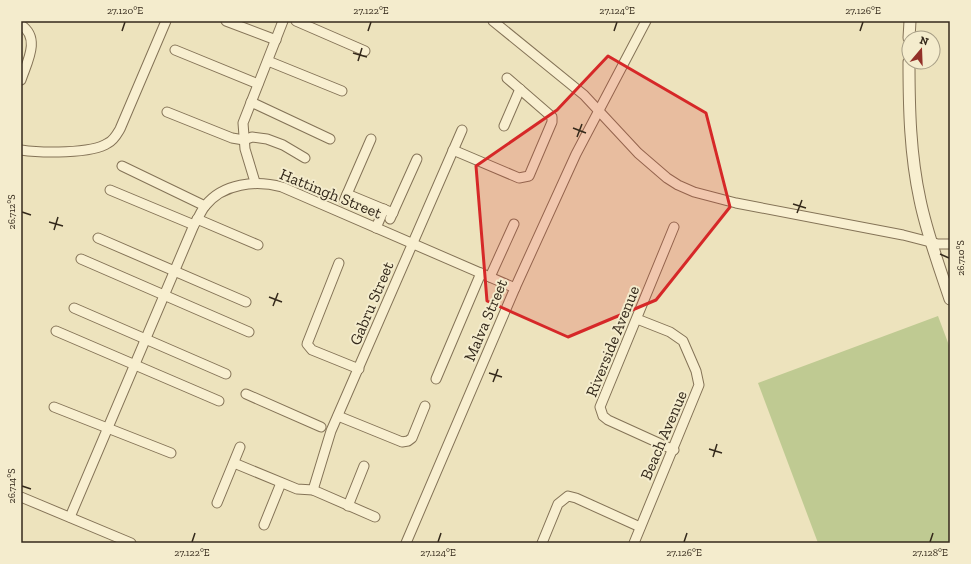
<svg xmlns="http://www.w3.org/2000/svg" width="971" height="564" font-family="'Zilla Slab',serif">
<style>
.green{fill:#bfca92}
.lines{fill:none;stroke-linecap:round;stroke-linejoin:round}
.minor-casing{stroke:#847357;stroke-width:11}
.tertiary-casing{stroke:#847357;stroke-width:13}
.minor{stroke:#f8efd0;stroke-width:9}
.tertiary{stroke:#f8efd0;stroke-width:11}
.marked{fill:#d62828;fill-opacity:0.2;stroke:#d62828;stroke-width:3;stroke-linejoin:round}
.ticks{fill:none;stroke:#34291b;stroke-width:1.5}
.labels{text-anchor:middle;stroke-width:4;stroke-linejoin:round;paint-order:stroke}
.street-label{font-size:16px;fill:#34291b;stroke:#f4eccd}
.neatline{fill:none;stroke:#34291b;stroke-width:1.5}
.ticks-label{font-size:10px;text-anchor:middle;fill:#34291b}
</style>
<rect width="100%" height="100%" fill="#ede3bd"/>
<!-- green -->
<path class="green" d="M938,316L950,348V543H818L758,383Z"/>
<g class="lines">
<defs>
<g id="minor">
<path d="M226,21L276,40"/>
<path d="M296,21L365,51"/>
<path d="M493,21L584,95L638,153L667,178L678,185L694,192L736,203L903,235L938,244H950"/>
<path d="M21,25C41,38 27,62 21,80"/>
<path d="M175,50L258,84"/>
<path d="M268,61L342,91"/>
<path d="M251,102L330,139"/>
<path d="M167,112L232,138L244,140L252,137L267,139L283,145L305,158"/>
<path d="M504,126L520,89"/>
<path d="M21,150C41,153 92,154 108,143C114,140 117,134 120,129L166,21"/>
<path d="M453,150L519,178L529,176L552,122V117L507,78"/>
<path d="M122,166L205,206"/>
<path d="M255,182L245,149L243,123L283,21"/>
<path d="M110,190L194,225"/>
<path d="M347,194L393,213"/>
<path d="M344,201L371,139"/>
<path d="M197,219L258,245"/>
<path d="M390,219L417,159"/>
<path d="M674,227L600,407L603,416L608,420L674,450"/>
<path d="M376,228L384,209"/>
<path d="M98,238L246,302"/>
<path d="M81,259L249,332"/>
<path d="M339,263L307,344L312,350L359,369"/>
<path d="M490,277L514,224"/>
<path d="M74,308L226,374"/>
<path d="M56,331L219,401"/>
<path d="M436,379L481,273"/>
<path d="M246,394L321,427"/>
<path d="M54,407L171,453"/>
<path d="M338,416L402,442L408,441L412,438L425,406"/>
<path d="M234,463L297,489L313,490L375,517"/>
<path d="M313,490L331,431L462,130"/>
<path d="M21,497L131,543"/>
<path d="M217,503L240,447"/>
<path d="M348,506L364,466"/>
<path d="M70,517L194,225C198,219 201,211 205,206C223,183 256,180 282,187L515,288"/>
<path d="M264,525L281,483"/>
<path d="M406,543L515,288L576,154L646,21"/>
<path d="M542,543L558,504L568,496L576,498L640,527"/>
<path d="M634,543L699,385L696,371L683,341L670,332L637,319"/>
</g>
<g id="tertiary">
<path d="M909,38L910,21"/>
<path d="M909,62C909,108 910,154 920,200C927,234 939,266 950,299"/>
</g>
</defs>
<!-- minor casing -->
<use href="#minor" class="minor-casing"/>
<!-- tertiary casing -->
<use href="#tertiary" class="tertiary-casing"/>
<!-- minor -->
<use href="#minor" class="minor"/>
<!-- tertiary -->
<use href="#tertiary" class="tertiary"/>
</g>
<!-- marked area -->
<path class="marked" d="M608,56L706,113L730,207L656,300L568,337L487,301L476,166L557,110Z"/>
<!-- ticks -->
<path class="ticks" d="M122,31L125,22M368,31L371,22M614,31L617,22M860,31L863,22M353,53L367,57M358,61L362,48M573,128L586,133M577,137L582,124M793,204L806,208M22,212L31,215M797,213L802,200M49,222L63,226M54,230L58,217M940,254L949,258M269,297L282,302M273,306L278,293M489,373L502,377M493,382L498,369M709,449L722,453M713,457L717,444M22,486L31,489M192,542L195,533M438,542L441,533M684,542L687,533M930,542L933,533"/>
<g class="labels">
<!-- street labels -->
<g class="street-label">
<text transform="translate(331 193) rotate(22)" y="6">Hattingh Street</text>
<text transform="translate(371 303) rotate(-67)" y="6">Gabru Street</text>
<text transform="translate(485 320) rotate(-67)" y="6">Malva Street</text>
<text transform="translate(612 341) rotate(-68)" y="6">Riverside Avenue</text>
<text transform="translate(663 435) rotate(-67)" y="6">Beach Avenue</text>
</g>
</g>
<!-- border -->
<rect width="971" height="564" fill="none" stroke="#f4eccd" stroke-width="44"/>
<!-- north arrow -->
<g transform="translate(921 50) rotate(19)"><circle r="19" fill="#f4eccd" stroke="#a79e86"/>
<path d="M0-3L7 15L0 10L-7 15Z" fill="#923028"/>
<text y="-6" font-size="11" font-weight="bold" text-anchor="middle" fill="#34291b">N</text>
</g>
<rect x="22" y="22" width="927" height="520" class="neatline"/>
<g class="ticks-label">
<text x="125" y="14">27.120°E</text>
<text x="371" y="14">27.122°E</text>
<text x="617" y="14">27.124°E</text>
<text x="863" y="14">27.126°E</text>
<text transform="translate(11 212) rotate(-90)" y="4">26.712°S</text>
<text transform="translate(960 258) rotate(-90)" y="4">26.710°S</text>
<text transform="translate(11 486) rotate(-90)" y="4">26.714°S</text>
<text x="192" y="556">27.122°E</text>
<text x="438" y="556">27.124°E</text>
<text x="684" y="556">27.126°E</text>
<text x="930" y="556">27.128°E</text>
</g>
</svg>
